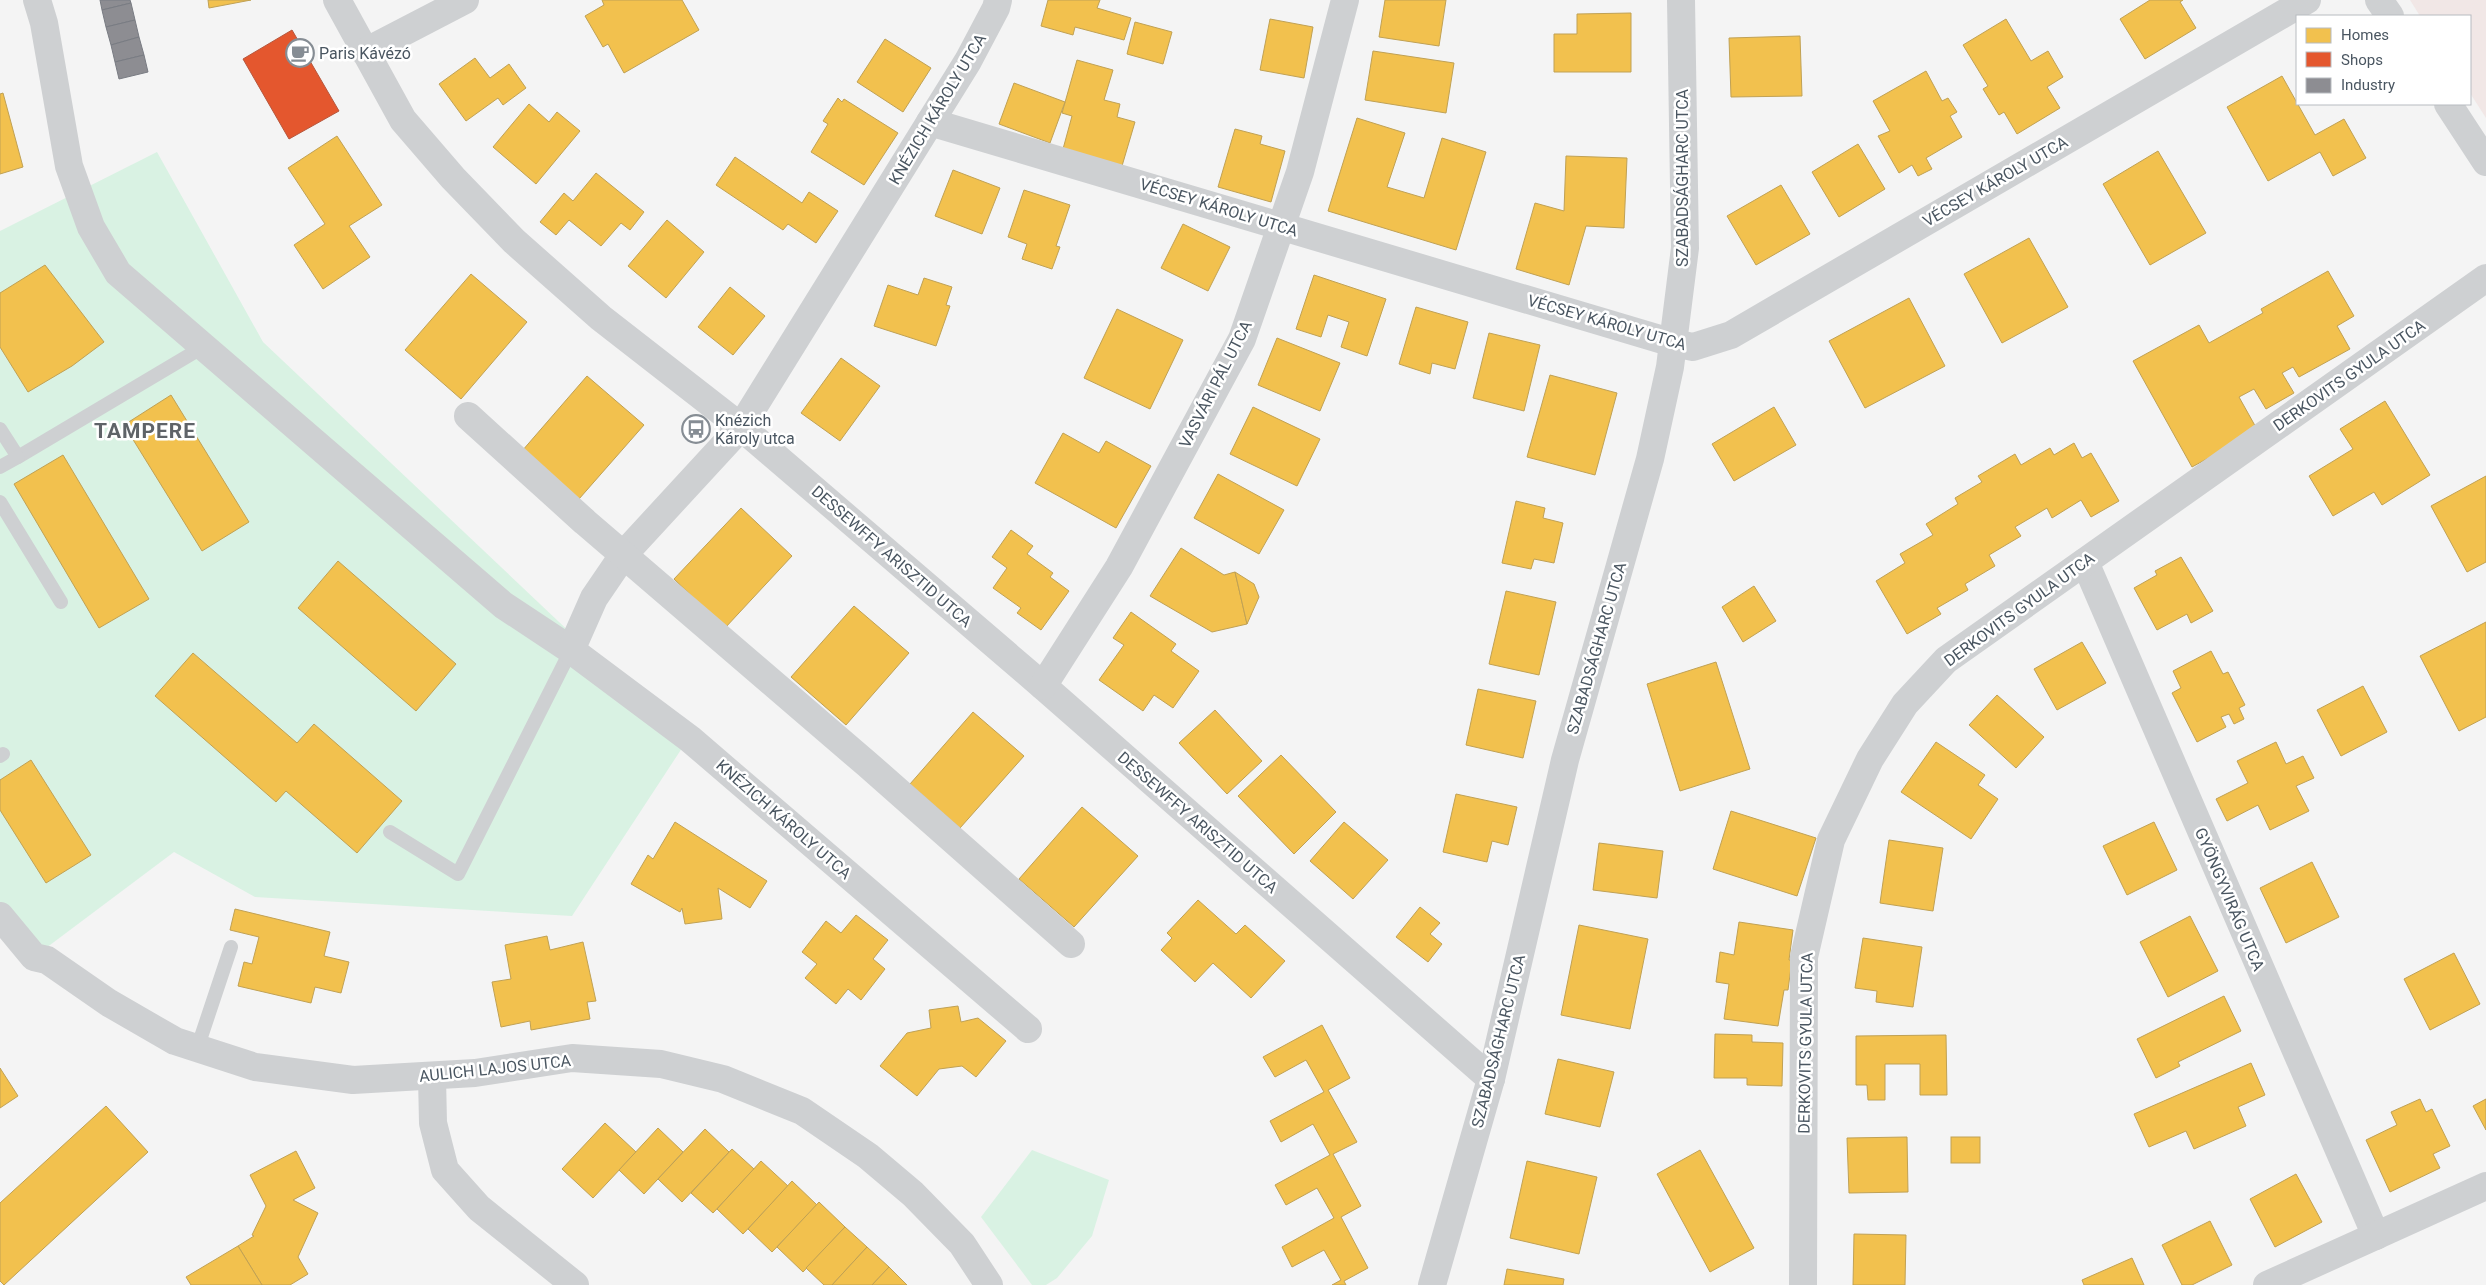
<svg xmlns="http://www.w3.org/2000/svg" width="2486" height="1285" font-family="Roboto,sans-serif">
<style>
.medical{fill:#f1e7e6}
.green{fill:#d9f2e3}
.homes{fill:#f2c14e;stroke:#c0a154}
.shops{fill:#e4572e;stroke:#b6573d}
.industry{fill:#8d8d92;stroke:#797c83}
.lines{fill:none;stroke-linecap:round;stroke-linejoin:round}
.service{stroke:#ced0d2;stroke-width:14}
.minor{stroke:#ced0d2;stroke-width:28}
.tertiary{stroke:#ced0d2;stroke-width:28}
.labels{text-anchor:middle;stroke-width:5;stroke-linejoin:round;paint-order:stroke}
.poi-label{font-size:16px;fill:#4a5661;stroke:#fff;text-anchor:start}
.street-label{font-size:16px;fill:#4a5661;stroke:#fff}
.district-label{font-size:21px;font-weight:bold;letter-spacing:1px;fill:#5f6368;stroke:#fff}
</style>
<rect width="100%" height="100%" fill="#f4f4f4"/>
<!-- medical -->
<path class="medical" d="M2410,0H2486V118L2470,93V16H2420Z"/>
<!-- green -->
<g class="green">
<path d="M157,152L263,342L686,742L572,916L255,897L174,852L34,957L0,907V231Z"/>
<path d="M1032,1150L1109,1180L1092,1236L1057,1278L1046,1285H1032L981,1217Z"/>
</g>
<!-- homes -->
<g class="homes">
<path d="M208,0H251L209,8Z"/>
<path d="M602,0H682L699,30L624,73L608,44L603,47L585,16L604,5Z"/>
<path d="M1048,0H1100L1097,8L1131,18L1124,40L1075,27L1073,35L1041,26Z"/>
<path d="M1385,0H1446L1439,46L1379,37Z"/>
<path d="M2150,0H2183L2180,2L2196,28L2145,59L2120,19Z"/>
<path d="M1631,13V72H1554V34H1577V14Z"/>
<path d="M1270,19L1313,27L1304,78L1260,70Z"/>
<path d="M2006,19L2031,61L2048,51L2063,77L2047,87L2060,108L2017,134L2004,112L1999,115L1983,89L1988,86L1963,45Z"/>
<path d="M1135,22L1172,32L1163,64L1127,54Z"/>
<path d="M1800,36L1802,96L1731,97L1729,38Z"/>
<path d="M885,39L931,68L903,112L857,82Z"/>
<path d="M1373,51L1454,63L1446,113L1365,100Z"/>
<path d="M475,58L490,78L509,64L526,88L503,105L498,98L466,121L439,84Z"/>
<path d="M1077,60L1113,70L1104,100L1120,104L1117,117L1135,122L1122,166L1063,149L1072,116L1062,113Z"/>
<path d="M1926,71L1942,101L1948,98L1957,112L1950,116L1962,137L1926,158L1932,169L1918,176L1912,165L1899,173L1878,136L1890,131L1873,101Z"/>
<path d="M2282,76L2315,135L2344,119L2366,158L2333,176L2320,152L2268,181L2227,107Z"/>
<path d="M1014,83L1065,102L1050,143L999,124Z"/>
<path d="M3,93L23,167L0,174V94Z"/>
<path d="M838,98L842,102L844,99L898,133L864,185L811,152L828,124L823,121Z"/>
<path d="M529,104L549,122L557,112L580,131L536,184L493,147Z"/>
<path d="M1357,118L1405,133L1387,187L1424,198L1442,138L1486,152L1456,250L1328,211Z"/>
<path d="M1235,129L1262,136L1260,144L1285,151L1271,202L1218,187Z"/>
<path d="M337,136L382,205L349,226L370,257L323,289L294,245L325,224L288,168Z"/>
<path d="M1858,144L1885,189L1839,217L1812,172Z"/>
<path d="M2158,151L2206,233L2150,265L2103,184Z"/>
<path d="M1566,156L1627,158L1624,228L1586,226L1569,285L1516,269L1535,203L1564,211Z"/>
<path d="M735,157L802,203L809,192L838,211L816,243L788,224L783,230L716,185Z"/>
<path d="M953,170L1000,188L982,234L935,216Z"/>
<path d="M596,173L644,212L630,230L621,223L601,246L569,220L556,235L540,222L564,193L573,201Z"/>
<path d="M1781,185L1810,234L1756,265L1727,216Z"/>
<path d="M1024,190L1070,205L1056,246L1060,247L1052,269L1022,259L1027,244L1008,237Z"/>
<path d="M667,220L704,252L666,298L628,266Z"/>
<path d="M1183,224L1230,247L1208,291L1161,268Z"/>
<path d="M2029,238L2068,307L2002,343L1964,274Z"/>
<path d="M45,265L104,342L72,366L28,392L0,347V293Z"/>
<path d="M2328,271L2354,316L2337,326L2350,349L2299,377L2293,367L2282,373L2294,393L2266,409L2254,389L2239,397L2258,431L2192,467L2133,361L2199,325L2209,343L2263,313L2261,309Z"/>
<path d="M471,274L527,322L461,399L405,350Z"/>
<path d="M1314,275L1386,299L1367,356L1341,347L1349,322L1328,315L1321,337L1296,329Z"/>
<path d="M924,278L952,287L946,305L950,306L936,346L874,326L888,285L918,295Z"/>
<path d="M730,287L765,316L733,355L698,327Z"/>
<path d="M1909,298L1945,366L1865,408L1829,341Z"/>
<path d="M1416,307L1468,322L1455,369L1432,363L1430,374L1399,364Z"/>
<path d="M1117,309L1183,340L1150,409L1084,378Z"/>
<path d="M1489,333L1540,345L1524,411L1473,398Z"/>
<path d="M1277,338L1340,363L1320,411L1258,385Z"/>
<path d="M841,358L880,386L840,441L801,413Z"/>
<path d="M1550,375L1617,393L1595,475L1527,457Z"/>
<path d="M587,376L644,425L579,499L522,451Z"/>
<path d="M171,395L249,522L202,551L124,425Z"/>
<path d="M2385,401L2430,475L2382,505L2374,492L2333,516L2309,476L2353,449L2340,429Z"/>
<path d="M1253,407L1320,439L1297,486L1230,454Z"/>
<path d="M1774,407L1796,445L1734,481L1712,444Z"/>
<path d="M1063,433L1099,453L1106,441L1151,466L1116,528L1035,483Z"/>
<path d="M2074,443L2082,458L2091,453L2119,501L2091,517L2081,500L2052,518L2047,508L2015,527L2021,536L1989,555L1995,566L1965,584L1968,590L1937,608L1941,614L1907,634L1876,581L1905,563L1900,554L1933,535L1926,524L1958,504L1955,498L1982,482L1978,476L2015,454L2021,465L2050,448L2054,455Z"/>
<path d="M63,455L149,599L99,628L14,484Z"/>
<path d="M1218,474L1284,510L1259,554L1194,518Z"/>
<path d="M2486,476V562L2467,572L2431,506Z"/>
<path d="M1516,501L1545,508L1543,518L1563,523L1554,563L1534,559L1531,569L1502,563Z"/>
<path d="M741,508L792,556L725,628L674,579Z"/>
<path d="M1011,530L1033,546L1027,554L1053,573L1050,577L1069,591L1041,630L1017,613L1021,608L993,588L1007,568L992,557Z"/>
<path d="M1181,548L1224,575L1235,572L1247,624L1212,632L1150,596Z"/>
<path d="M2181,557L2213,611L2191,623L2187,614L2157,630L2134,588L2157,575L2155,571Z"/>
<path d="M338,561L456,664L416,711L298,608Z"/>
<path d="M1235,572L1254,584L1259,597L1247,624Z"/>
<path d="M1754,586L1776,621L1743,642L1722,607Z"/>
<path d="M1506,591L1556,602L1539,675L1489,664Z"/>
<path d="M854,606L909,653L846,725L791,677Z"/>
<path d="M1131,612L1176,644L1171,651L1199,671L1173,708L1154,695L1143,711L1099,680L1124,645L1113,638Z"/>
<path d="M2486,622V717L2459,731L2420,656Z"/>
<path d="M2082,642L2106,683L2057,710L2034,669Z"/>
<path d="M2211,651L2223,674L2228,672L2245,705L2239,708L2244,719L2234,724L2229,714L2221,717L2226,727L2197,742L2172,693L2181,688L2173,671Z"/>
<path d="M193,653L297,743L314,724L402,801L357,853L286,791L276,802L155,696Z"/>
<path d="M1716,662L1750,769L1680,791L1647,684Z"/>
<path d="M2363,686L2387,732L2341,756L2317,710Z"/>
<path d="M1478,689L1536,701L1523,758L1466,745Z"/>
<path d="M1997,695L2044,737L2016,768L1969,725Z"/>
<path d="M1215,710L1262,761L1227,794L1179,743Z"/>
<path d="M973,712L1024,756L960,828L910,784Z"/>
<path d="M1936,742L1985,775L1978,785L1998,799L1971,839L1901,792Z"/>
<path d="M2276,742L2286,764L2303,756L2314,778L2296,786L2309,811L2270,830L2258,805L2227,821L2216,799L2248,783L2237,761Z"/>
<path d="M1281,755L1336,812L1294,854L1238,796Z"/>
<path d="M31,760L91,855L46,883L0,810V780Z"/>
<path d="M1456,794L1517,807L1508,845L1492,841L1487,862L1443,852Z"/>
<path d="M1082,807L1138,856L1074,927L1019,879Z"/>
<path d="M1731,811L1816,838L1797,896L1713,869Z"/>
<path d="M675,822L767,881L750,908L718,888L722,919L685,924L682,908L680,912L631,884L648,855L653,859Z"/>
<path d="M1344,822L1388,860L1353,899L1310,861Z"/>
<path d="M2154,822L2177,870L2127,895L2103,846Z"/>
<path d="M1889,840L1943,848L1933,911L1880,903Z"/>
<path d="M1599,843L1663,851L1657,898L1593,890Z"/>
<path d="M2312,862L2339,917L2286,943L2260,888Z"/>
<path d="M1198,900L1236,934L1245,925L1285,961L1251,998L1213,963L1195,982L1161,950L1172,938L1167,933Z"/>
<path d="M1420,907L1440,923L1430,934L1442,944L1428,962L1396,937Z"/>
<path d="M235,909L330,932L324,956L349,962L341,993L315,987L311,1003L238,986L244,962L252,964L259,937L230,930Z"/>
<path d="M856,915L888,940L873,959L885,969L861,1000L848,989L836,1004L805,978L817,964L802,952L826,921L841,933Z"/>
<path d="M2190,916L2218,971L2168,997L2140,942Z"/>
<path d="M1739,922L1793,930L1789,960H1792L1788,990H1784L1778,1026L1724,1019L1729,984L1716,982L1720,952L1734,955Z"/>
<path d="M1579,925L1648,939L1630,1029L1561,1015Z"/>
<path d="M547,936L550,950L583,942L596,1001L587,1002L590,1019L531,1030L530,1021L501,1027L492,982L511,979L505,945Z"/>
<path d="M1863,938L1922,947L1913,1007L1876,1002L1877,991L1855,988Z"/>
<path d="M2454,953L2480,1004L2430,1030L2404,979Z"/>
<path d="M2224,996L2241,1031L2178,1062L2180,1066L2156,1078L2137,1039Z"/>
<path d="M958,1006L961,1022L978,1018L1006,1041L976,1077L962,1066L939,1069L917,1096L880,1066L907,1033L931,1028L929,1010Z"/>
<path d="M1322,1025L1350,1078L1328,1090L1357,1142L1333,1154L1361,1206L1341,1217L1368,1268L1344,1281L1346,1285H1332L1341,1280L1324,1250L1292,1267L1282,1247L1334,1218L1317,1188L1286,1205L1275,1185L1330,1155L1313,1124L1281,1142L1270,1121L1324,1092L1306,1060L1275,1077L1263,1057Z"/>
<path d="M1715,1034L1752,1035V1042L1783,1043L1782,1086L1747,1085V1078H1714Z"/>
<path d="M1946,1035L1947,1095H1920V1064H1885V1100H1868L1867,1085H1856V1036Z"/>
<path d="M1558,1059L1614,1072L1600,1127L1545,1114Z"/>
<path d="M2251,1063L2265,1095L2238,1107L2246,1126L2194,1149L2186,1131L2149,1147L2134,1114Z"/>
<path d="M0,1068L18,1096L0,1108Z"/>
<path d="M2420,1099L2426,1112L2432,1109L2450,1146L2433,1154L2440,1168L2390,1192L2366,1140L2397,1125L2391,1112Z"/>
<path d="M2486,1099V1130L2473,1106Z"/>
<path d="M106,1106L148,1152L4,1285L0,1281V1203Z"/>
<path d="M605,1123L636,1152L593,1198L562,1169Z"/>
<path d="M658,1128L683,1152L644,1194L619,1170Z"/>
<path d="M705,1129L729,1152L682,1202L658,1179Z"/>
<path d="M1907,1137L1908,1192L1849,1193L1847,1138Z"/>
<rect x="1951" y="1137" width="29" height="26"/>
<path d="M732,1149L754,1169L713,1213L691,1193Z"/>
<path d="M1700,1150L1754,1248L1710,1272L1657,1174Z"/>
<path d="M296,1151L315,1188L293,1200L318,1213L298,1257L308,1274L290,1285H262L238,1246L254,1236L252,1235L266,1206L250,1175Z"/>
<path d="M761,1161L788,1186L743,1234L717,1209Z"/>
<path d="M1527,1161L1597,1177L1579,1254L1510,1238Z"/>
<path d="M2296,1174L2322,1222L2275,1247L2250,1199Z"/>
<path d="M792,1181L817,1205L772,1252L748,1229Z"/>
<path d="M819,1202L845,1227L803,1272L777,1247Z"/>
<path d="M2210,1221L2232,1265L2192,1285H2182L2162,1245Z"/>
<path d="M845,1227L867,1247L832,1285H824L806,1268Z"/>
<path d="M1854,1234L1906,1235L1905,1285H1853Z"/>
<path d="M238,1246L262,1285H191L186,1277Z"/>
<path d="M867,1247L889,1267L872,1285H832Z"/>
<path d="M2132,1258L2144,1285H2084L2082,1280Z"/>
<path d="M889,1267L907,1285H872Z"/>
<path d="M1507,1269L1564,1279L1563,1285H1504Z"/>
</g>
<!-- shops -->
<path class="shops" d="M292,30L339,111L289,139L243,59Z"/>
<!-- industry -->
<g class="industry">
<path d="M100,0H130L131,3L102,10Z"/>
<path d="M131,3L135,20L106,27L102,10Z"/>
<path d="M135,20L139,37L111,45L106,27Z"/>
<path d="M139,37L144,55L115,62L111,45Z"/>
<path d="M144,55L148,72L119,79L115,62Z"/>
</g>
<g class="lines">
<!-- service -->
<g class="service">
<path d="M0,429L18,457L203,347"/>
<path d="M0,467L18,457"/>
<path d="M0,502L61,602"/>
<path d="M0,756L3,754"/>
<path d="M390,832L458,874L571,650"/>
<path d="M197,1049L231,947"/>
</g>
<!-- minor -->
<g class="minor">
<path d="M37,0L44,23L69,166L91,227L118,273L503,605L571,650"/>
<path d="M337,0L403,120L453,178L514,241L601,318L741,427L1043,686L1491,1079"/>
<path d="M998,0L996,8L968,61L741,427L624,554L594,598L571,650L690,739L1028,1029"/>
<path d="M365,52L465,0"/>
<path d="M930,122L1673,343L1693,347L1731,335L2307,0"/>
<path d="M468,416L585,522L867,764L1071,944"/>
<path d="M2085,562L2376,1236"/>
<path d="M1043,686L1119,567L1242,339L1300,172L1345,0"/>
<path d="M0,916L34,957L47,960L109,1003L175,1041L255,1067L353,1080L475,1073L572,1058L661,1064L723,1079L802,1111L868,1156L913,1194L962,1244L989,1285"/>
<path d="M432,1077L433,1123L445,1170L479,1208L575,1285"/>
<path d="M1432,1285L1491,1079L1565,760L1650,459L1670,367L1685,248L1681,0"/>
<path d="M1803,1285L1804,957L1831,840L1870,759L1905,704L1946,660L2486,278"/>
<path d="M2267,1285L2486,1186"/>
</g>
<!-- tertiary -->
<g class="tertiary">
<path d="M2379,0L2390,16"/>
<path d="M2448,104L2486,162"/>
</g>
</g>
<!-- icons -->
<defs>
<symbol id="cafe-ring" viewBox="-11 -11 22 22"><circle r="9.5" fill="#fff" stroke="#868d94" stroke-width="1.5"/><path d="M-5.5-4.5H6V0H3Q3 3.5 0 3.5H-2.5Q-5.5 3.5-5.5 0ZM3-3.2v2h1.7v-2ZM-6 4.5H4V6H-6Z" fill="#868d94"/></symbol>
<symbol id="bus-ring" viewBox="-11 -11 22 22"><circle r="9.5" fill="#fff" stroke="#868d94" stroke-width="1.5"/><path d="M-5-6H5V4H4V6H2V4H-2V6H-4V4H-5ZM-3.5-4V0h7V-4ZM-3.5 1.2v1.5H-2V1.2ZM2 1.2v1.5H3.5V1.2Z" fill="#868d94"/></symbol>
</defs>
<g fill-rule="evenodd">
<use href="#cafe-ring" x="284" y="37" width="32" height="32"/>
<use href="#bus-ring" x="680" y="413" width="32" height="32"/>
</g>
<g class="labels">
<!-- poi labels -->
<g class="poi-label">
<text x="319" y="59">Paris Kávézó</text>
<text x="715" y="426">Knézich<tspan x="715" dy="18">Károly utca</tspan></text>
</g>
<!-- street labels -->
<g class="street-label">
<text transform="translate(937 109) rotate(-59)" y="6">KNÉZICH KÁROLY UTCA</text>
<text transform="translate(1682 178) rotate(-90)" y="6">SZABADSÁGHARC UTCA</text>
<text transform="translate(1995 181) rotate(-30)" y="6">VÉCSEY KÁROLY UTCA</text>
<text transform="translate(1219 207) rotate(17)" y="6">VÉCSEY KÁROLY UTCA</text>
<text transform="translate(1607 322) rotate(16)" y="6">VÉCSEY KÁROLY UTCA</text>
<text transform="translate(2349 375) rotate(-35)" y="6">DERKOVITS GYULA UTCA</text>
<text transform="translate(1215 384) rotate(-63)" y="6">VASVÁRI PÁL UTCA</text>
<text transform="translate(892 556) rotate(41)" y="6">DESSEWFFY ARISZTID UTCA</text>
<text transform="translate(2019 609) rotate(-36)" y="6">DERKOVITS GYULA UTCA</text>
<text transform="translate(1596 648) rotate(-74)" y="6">SZABADSÁGHARC UTCA</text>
<text transform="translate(784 819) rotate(41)" y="6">KNÉZICH KÁROLY UTCA</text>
<text transform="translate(1198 822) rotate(41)" y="6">DESSEWFFY ARISZTID UTCA</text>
<text transform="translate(2230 899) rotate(67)" y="6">GYÖNGYVIRÁG UTCA</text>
<text transform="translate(1498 1041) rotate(-76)" y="6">SZABADSÁGHARC UTCA</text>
<text transform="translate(1805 1043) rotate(-89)" y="6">DERKOVITS GYULA UTCA</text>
<text transform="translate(495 1068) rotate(-6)" y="6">AULICH LAJOS UTCA</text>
</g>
<!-- district labels -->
<g class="district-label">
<text x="145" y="438">TAMPERE</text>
</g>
</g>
<!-- legend -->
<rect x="2296" y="15" width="175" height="90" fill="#ffffff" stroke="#b7bbc0"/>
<rect x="2306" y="28" width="25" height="15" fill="#f2c14e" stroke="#b7bbc0"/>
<text x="2341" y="40" font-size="15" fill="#4a5661">Homes</text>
<rect x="2306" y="52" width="25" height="15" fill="#e4572e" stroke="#b7bbc0"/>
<text x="2341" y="65" font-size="15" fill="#4a5661">Shops</text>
<rect x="2306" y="78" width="25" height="15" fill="#8d8d92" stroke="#b7bbc0"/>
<text x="2341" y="90" font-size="15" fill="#4a5661">Industry</text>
</svg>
